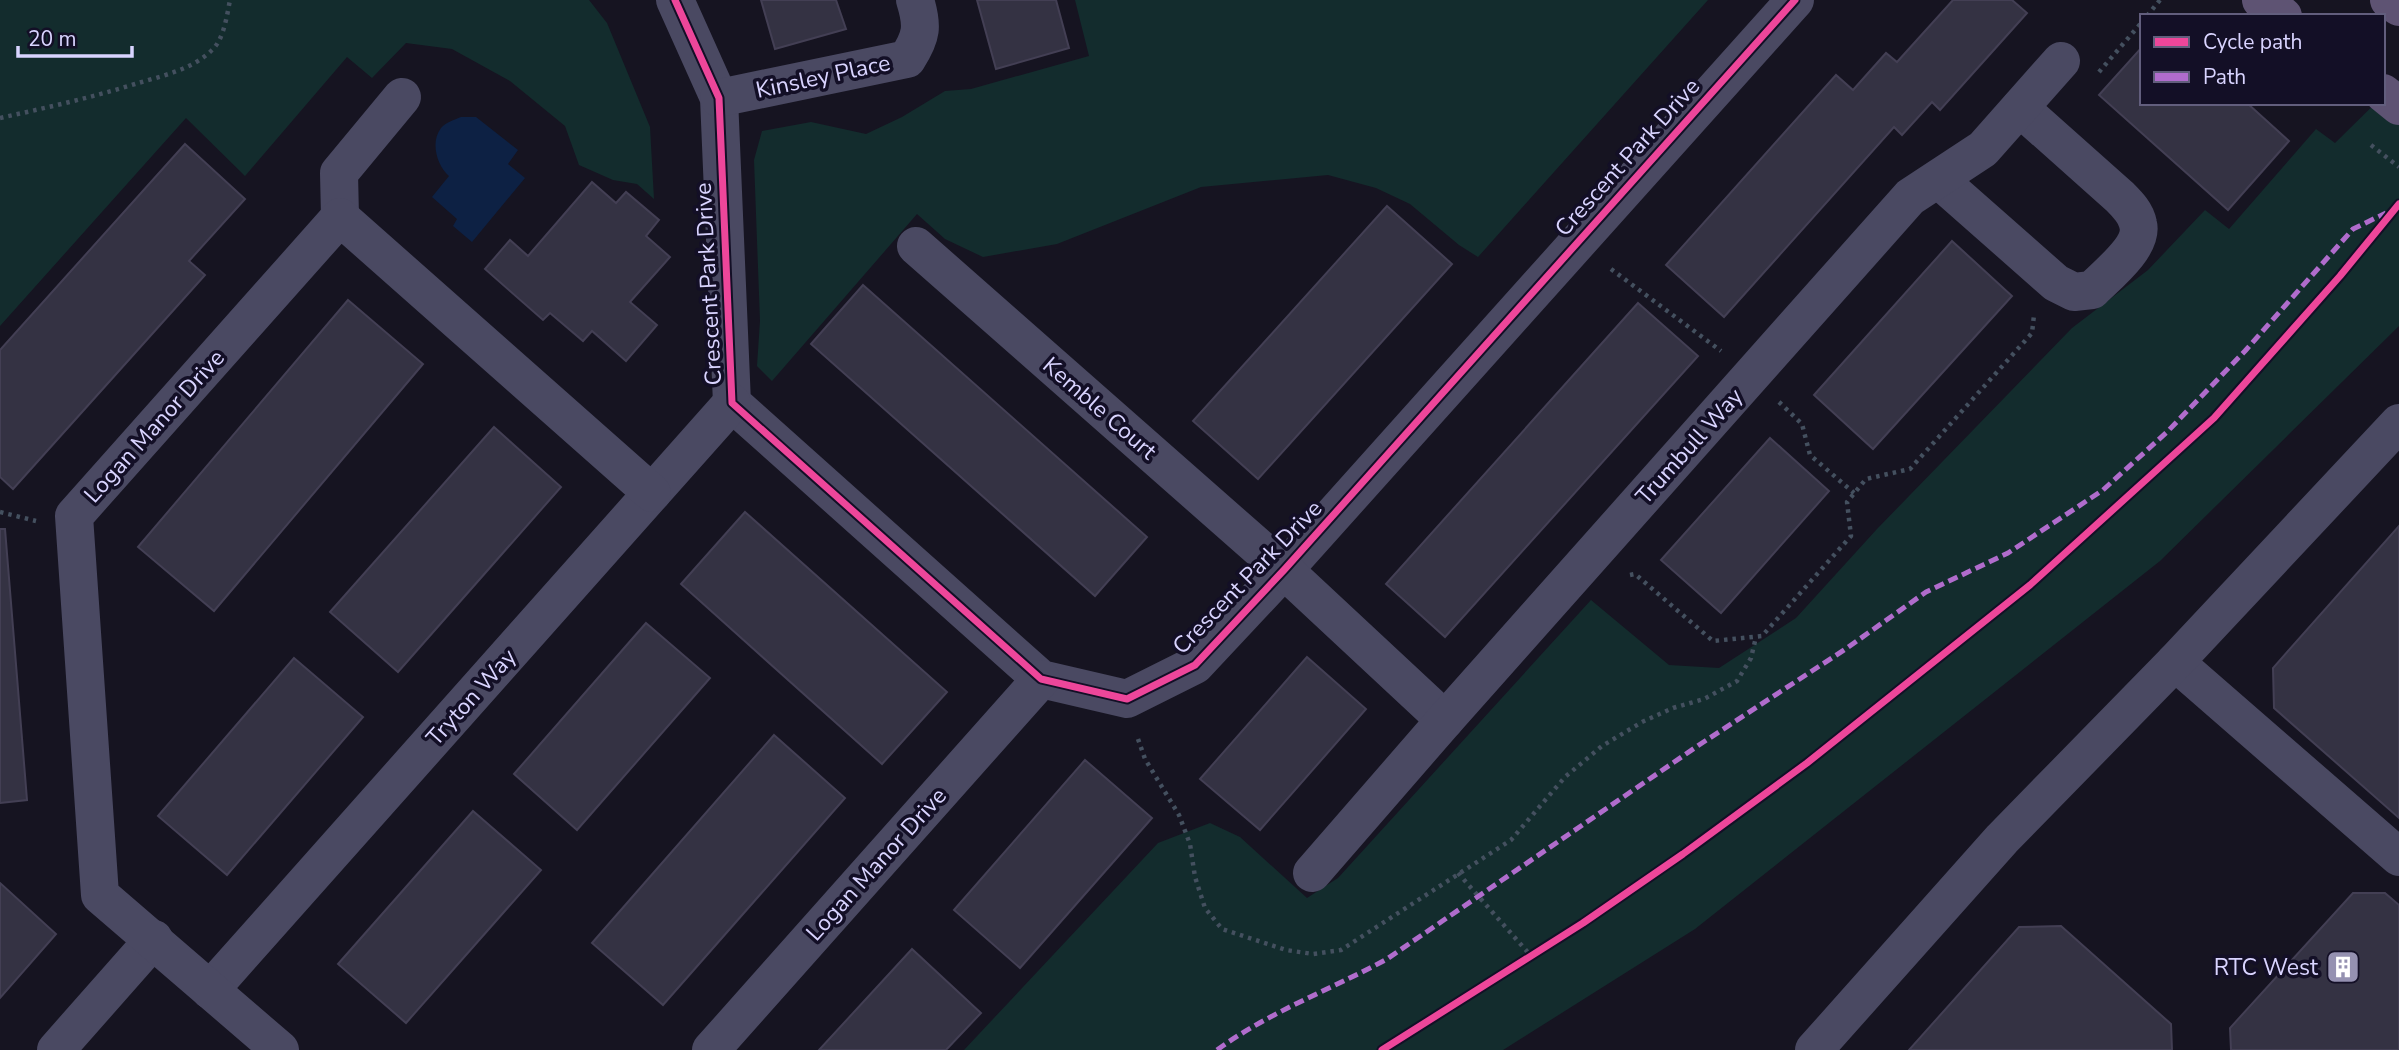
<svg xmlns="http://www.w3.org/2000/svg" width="2399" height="1050" font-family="'Nunito Sans',sans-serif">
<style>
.green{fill:#132c2d}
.water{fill:#0d2144}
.building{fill:#343243;stroke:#433f54;stroke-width:2}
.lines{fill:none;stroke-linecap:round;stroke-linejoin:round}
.path{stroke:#44505f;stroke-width:4.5;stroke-dasharray:3.5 5;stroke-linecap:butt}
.minor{stroke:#4a4962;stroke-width:38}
.major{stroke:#5e5373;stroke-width:38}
.quiet{stroke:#b06ccc;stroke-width:5;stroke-dasharray:10 5;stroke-linecap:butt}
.cycleway-casing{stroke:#130f26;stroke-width:11}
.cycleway{stroke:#ed469a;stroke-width:7}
.labels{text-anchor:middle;stroke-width:7;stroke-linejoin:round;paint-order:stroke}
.street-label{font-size:23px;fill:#d9d4ff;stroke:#130f26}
.poi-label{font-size:23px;fill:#d9d4ff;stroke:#130f26;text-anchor:end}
</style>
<rect width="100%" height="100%" fill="#161421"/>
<!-- green -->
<g class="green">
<path d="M0,0H589L607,23L650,127L654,199L637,184L613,180L579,165L565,126L510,81L452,49L406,43L372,78L347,57L245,176L186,118L0,326Z"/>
<path d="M1075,0H1708L1478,257L1459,245L1410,204L1376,188L1328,175L1201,187L1057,244L983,257L945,239L917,214L772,381L757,366L760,321L754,160L762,131L811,122L866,134L902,117L945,91L971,89L1089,56Z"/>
<path d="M2399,80V326L2160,561L1695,929L1503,1050H964L1158,843L1210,823L1240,837L1307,898L1338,878L1591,600L1669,665L1719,668L1796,618L1877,529L2072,328L2148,270L2205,210L2229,229L2316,129L2335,143Z"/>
</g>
<!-- water -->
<path class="water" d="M461,117H476L518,150L508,164L525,178L472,242L453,226L457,219L432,197L449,176C437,166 430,142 441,128C446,122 454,120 461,117Z"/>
<!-- building -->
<g class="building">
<path d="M761,0H836L846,29L775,49Z"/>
<path d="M977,0H1056L1069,48L996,69Z"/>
<path d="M1953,0H2012L2027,13L1940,110L1932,102L1902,135L1894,127L1724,317L1666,265L1836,75L1853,90L1886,53L1897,62Z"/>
<path d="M2142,47V103H2247L2289,141L2228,210L2099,95Z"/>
<path d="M185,144L245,199L189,261L205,275L13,489L0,477V350Z"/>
<path d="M592,182L616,203L626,192L659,220L646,236L670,257L630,302L657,325L626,361L592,331L583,341L550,313L543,320L485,269L510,240L528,256Z"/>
<path d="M1387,206L1452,264L1258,479L1193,421Z"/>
<path d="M1952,241L2012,296L1873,449L1814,395Z"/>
<path d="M863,285L1147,537L1095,596L811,344Z"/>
<path d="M348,300L423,364L214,611L138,547Z"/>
<path d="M1638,303L1698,356L1445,637L1386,584Z"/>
<path d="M494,427L561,487L398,672L330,612Z"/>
<path d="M1770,438L1829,491L1721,613L1661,560Z"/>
<path d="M745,512L947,692L882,764L681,584Z"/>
<path d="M2399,526V818L2274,708L2273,668Z"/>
<path d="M0,529H5L27,800L0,803Z"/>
<path d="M646,623L710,678L577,830L514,774Z"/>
<path d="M1307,657L1366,709L1260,830L1200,779Z"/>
<path d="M294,658L363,717L227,875L158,816Z"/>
<path d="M774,735L845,798L663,1005L592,943Z"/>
<path d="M1085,760L1152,818L1020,968L954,910Z"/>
<path d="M473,811L541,870L406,1023L338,964Z"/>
<path d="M0,883L56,934L0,998Z"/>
<path d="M2353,893H2385L2399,905V1050H2231L2230,1028Z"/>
<path d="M2061,926L2171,1024L2172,1050H1909L2019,927Z"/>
<path d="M912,949L981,1013L946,1050H819Z"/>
</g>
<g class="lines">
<!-- path -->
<g class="path">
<path d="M2147,16L2160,0"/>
<path d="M2099,72L2142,22"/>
<path d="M0,118C45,108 90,98 135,84C161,76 192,70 212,50C224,39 227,15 230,0"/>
<path d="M2371,145L2399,167"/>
<path d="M1611,269L1721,351"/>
<path d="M1779,402L1802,424L1810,455L1854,493"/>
<path d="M0,512L36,521"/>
<path d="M1630,575L1635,574L1713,641L1762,636L1851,536L1847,502L1866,479L1910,469L2032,333L2034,315"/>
<path d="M1138,739L1145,759L1179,815L1190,844L1195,877L1205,908L1222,929L1286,950L1313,954L1341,950L1511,840L1565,777L1602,746L1642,722L1673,708L1704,699L1737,681L1751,658L1756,637"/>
<path d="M1458,873L1531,956"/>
</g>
<!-- minor -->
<g class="minor">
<path d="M675,0L719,98L732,403L1041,679L1127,699L1195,665L1284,570L1795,0"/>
<path d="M719,98L907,59C922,36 923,26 915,0"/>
<path d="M1938,179L2056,283L2074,292L2092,290C2106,276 2144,246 2138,224C2136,213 2128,205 2120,197L2020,108"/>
<path d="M340,217L339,173L402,97"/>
<path d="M916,246L1284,570L1445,720"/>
<path d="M2175,662L2399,857"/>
<path d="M1312,873L1445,720L1910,197L1983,149L2061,61"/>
<path d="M210,990L732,403"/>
<path d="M56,1050L154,939"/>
<path d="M280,1050L100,895L74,516L340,217L652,493"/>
<path d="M711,1050L1041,679"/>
<path d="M1814,1050L2002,839L2175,662L2399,423"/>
</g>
<!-- major -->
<g class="major">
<path d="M2261,0L2283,16"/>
<path d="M2389,0L2399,7"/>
<path d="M2383,93L2399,106"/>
</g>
<!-- quiet -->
<path class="quiet" d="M1217,1050C1269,1012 1330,990 1387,959L1699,745L1847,648L1926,592L2008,553L2103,490L2167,432L2245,351L2353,229L2386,213"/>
<defs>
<g id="cycleway">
<path d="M675,0L719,98L732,403L1041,679L1127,699L1195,665L1284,570L1795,0"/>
<path d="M1382,1050L1583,923L1683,854L1807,763L2030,585L2214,418L2340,276L2399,204"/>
</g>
</defs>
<!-- cycleway casing -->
<use href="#cycleway" class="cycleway-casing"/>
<!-- cycleway -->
<use href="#cycleway" class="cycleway"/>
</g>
<!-- icons -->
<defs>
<symbol id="building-square" viewBox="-11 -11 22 22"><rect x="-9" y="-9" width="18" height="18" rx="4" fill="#9591b1" stroke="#130f26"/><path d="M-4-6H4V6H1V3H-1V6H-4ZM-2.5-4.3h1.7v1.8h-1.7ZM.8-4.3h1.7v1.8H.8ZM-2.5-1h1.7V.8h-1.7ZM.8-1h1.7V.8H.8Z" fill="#fff"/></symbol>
</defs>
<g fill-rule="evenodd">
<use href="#building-square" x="2324" y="948" width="38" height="38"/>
</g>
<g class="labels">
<!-- street labels -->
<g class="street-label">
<text transform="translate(823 76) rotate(-12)" y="8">Kinsley Place</text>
<text transform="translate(1627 157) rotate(-48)" y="8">Crescent Park Drive</text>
<text transform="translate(708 284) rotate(-93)" y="8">Crescent Park Drive</text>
<text transform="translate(1100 408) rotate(41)" y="8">Kemble Court</text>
<text transform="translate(154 426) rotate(-48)" y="8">Logan Manor Drive</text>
<text transform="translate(1689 446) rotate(-48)" y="8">Trumbull Way</text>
<text transform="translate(1247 577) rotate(-46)" y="8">Crescent Park Drive</text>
<text transform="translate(471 697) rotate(-48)" y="8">Tryton Way</text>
<text transform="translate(876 864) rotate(-48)" y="8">Logan Manor Drive</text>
</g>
<!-- poi labels -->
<g class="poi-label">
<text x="2318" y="975">RTC West</text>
</g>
</g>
<!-- legend -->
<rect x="2140" y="14" width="245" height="91" fill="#130f26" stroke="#625e7d" stroke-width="2"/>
<rect x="2154" y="37" width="35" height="10" fill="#ed469a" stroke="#625e7d" stroke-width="2"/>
<text x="2203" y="49" font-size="21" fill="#d9d4ff">Cycle path</text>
<rect x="2154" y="72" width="35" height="10" fill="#b06ccc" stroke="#625e7d" stroke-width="2"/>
<text x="2203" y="84" font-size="21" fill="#d9d4ff">Path</text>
<!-- scale -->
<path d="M18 46v10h114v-10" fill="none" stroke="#d9d4ff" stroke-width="3.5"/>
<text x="28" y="46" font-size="21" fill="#d9d4ff" stroke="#130f26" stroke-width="5" paint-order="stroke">20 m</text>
</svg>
